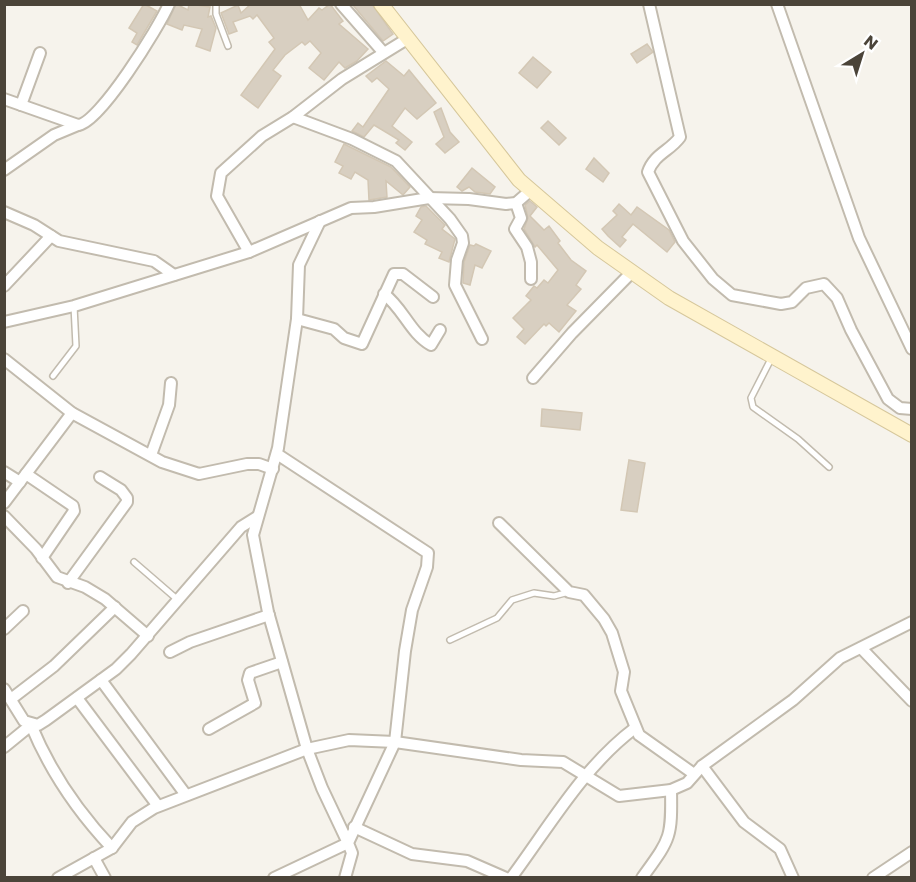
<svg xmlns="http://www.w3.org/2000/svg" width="916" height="882" font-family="Poppins,sans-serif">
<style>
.building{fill:#d8cfc1;stroke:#d3c7b4;stroke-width:1.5}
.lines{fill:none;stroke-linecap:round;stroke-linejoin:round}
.lane-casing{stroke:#c2bbae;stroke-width:8}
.street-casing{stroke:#c2bbae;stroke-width:14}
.secondary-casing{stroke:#d6c79b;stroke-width:16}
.lane{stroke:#fff;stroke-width:5}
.street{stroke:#fff;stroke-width:10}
.secondary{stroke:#fff3cd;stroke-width:14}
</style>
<rect width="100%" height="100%" fill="#f6f3ec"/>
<!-- building -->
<g class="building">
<path d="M144,4L157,11L137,45L132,42L137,33L129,28Z"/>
<path d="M176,4L188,10L189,4L210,7L208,17L211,16L216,28L210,51L196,46L202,29L184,25L182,30L167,24Z"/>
<path d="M251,4H299L308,20L319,8L322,10L330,4L343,21L339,24L368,49L357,61L345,68L339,62L324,80L309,68L321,53L310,41L305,45L302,42L285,55L273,70L281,76L258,108L241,95L275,49L269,42L274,38L257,15L253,19L250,16L233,22L237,31L229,34L221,13L238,5L241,13Z"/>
<path d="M352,4H372L393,34L383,41Z"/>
<path d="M647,44L653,52L637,63L631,54Z"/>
<path d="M533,57L551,72L537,88L519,73Z"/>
<path d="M386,61L404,76L409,70L436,103L417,119L405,108L392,126L412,142L405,150L396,143L399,140L374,125L364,137L352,131L358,123L363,127L389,89L377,78L372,82L366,76Z"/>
<path d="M441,108L450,132L459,142L445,153L436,144L444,137L434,112Z"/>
<path d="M548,121L566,138L559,145L541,128Z"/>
<path d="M344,144L391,167L410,187L403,195L386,181L387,197L369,200L368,180L355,172L351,179L339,173L343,166L335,162Z"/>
<path d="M594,158L609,173L603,182L586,169Z"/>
<path d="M472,168L495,187L490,194L475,192L469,187L462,191L457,187Z"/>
<path d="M530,201L537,207L530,216L544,230L549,226L560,241L558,243L571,260L586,271L576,285L581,289L567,305L576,311L559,332L549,323L546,326L544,324L525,344L517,337L524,329L513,318L531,300L526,296L534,286L537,288L544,280L548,283L558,270L537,245L535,247L524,229L528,218L525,205Z"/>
<path d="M619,204L631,215L637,207L669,230L675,242L667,252L633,224L622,237L626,240L620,247L608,236L602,229L617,215L613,211Z"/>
<path d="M426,206L445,225L442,229L455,239L449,262L439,258L442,252L425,244L427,240L414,232L422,220L416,216L421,207Z"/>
<path d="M476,244L491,251L482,268L475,265L470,285L463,283L464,262L470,245L474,246Z"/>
<path d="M542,409L582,413L580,430L541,426Z"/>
<path d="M629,460L645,463L637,512L621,510Z"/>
</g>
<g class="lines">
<defs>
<g id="lane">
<path d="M216,4V14L228,46"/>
<path d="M772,357L751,398L753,407L798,439L829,467"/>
<path d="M53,376L76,346L74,306"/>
<path d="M134,562L178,600"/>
<path d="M450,640L497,618L512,600L534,593L554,596L569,592"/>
</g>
<g id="street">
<path d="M341,4L383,52"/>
<path d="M649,4L680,137C670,151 654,154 648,172L683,241L713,279L732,295L781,304L792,302L806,288L824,284L837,298L851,330L888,399L900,408L912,409"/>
<path d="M777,4L859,238L912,349"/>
<path d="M4,99L78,125C99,124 159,27 169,4"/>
<path d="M21,105L40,53"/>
<path d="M293,117L352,139L396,161L450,219L462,236L463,243L457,260L455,285L482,339"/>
<path d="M4,170L54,135L78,125"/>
<path d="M516,203L521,218L515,229L527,247L531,262V279"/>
<path d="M4,212L34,225L59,241L154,261L174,275"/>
<path d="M249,252L217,196L221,173L262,136L293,117L342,79L407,39"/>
<path d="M4,286L51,236"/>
<path d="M384,294C403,308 410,333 431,345L440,330"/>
<path d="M297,319L334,329L344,338L362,344L394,274H403L433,297"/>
<path d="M4,322L74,306L249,252L351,208L374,207L429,198L469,199L506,204L516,203L531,190"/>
<path d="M4,359L72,413L162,462L199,474L247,464H259L273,469"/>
<path d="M533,378L572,333L632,272"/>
<path d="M277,454L428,553L427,567L412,610L405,651L395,742L348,843L352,853L345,878"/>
<path d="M151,455L169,405L171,383"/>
<path d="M4,472L20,482"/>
<path d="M26,474L73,506L74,511L42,558"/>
<path d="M4,503L72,413"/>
<path d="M4,516L36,549L57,577L85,587L105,599L148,636"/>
<path d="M499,523L569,592L584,595L604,619L612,633L624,672L621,691L639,735L694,774"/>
<path d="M68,583L127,502V498L121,490L100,477"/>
<path d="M4,629L23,611"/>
<path d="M861,648L912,701"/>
<path d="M170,652L190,642L269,615"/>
<path d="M101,680L186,795"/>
<path d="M4,689L24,721L38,725L46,720L116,669L131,654L241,527L257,517"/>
<path d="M77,698L158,806"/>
<path d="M11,699L54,666L115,607"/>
<path d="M209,729L255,703L248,680L250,673L282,662"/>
<path d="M4,747L31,725C50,771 77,811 112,848"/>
<path d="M702,766L744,822L780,849L793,878"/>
<path d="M354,827L412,854L467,861L506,878"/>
<path d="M94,858L105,878"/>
<path d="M58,878L112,848L132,822L154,808L307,749L349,740L395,742L521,760L563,762L619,796L671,790L687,783L702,766L793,700L840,658L912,622"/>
<path d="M274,878L348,843L322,788L307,749L268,612L253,535L278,448L297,319L299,265L320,221"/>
<path d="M511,878C549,827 583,767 635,728"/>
<path d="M642,878C670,839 672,839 671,790"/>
<path d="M873,878L912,852"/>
</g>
<path id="secondary" d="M381,4L519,180L598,248L669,298L912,435"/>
</defs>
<!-- lane casing -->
<use href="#lane" class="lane-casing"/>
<!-- street casing -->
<use href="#street" class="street-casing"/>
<!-- secondary casing -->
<use href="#secondary" class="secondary-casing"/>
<!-- lane -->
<use href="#lane" class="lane"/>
<!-- street -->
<use href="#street" class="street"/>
<!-- secondary -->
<use href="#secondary" class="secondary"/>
</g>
<!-- border -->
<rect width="916" height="882" fill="none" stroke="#4b4439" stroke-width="12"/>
<!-- north arrow -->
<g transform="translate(862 54) rotate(38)" stroke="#ffffff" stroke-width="4.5" paint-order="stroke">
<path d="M0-4.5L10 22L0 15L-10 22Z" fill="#4b4439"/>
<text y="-9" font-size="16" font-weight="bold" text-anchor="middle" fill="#4b4439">N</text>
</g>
</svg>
